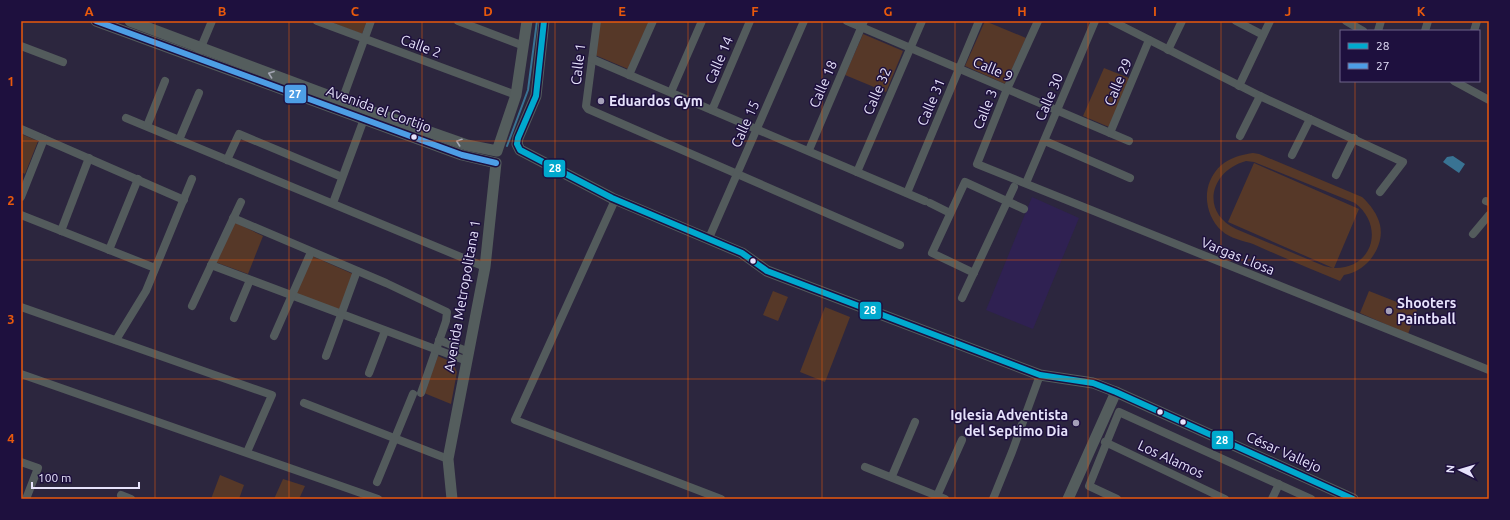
<svg xmlns="http://www.w3.org/2000/svg" width="1510" height="520" font-family="Ubuntu,sans-serif">
<style>
.built{fill:#2f2152}
.green{fill:#563828;fill-rule:evenodd}
.water{fill:#397393}
.lines{fill:none;stroke-linecap:round;stroke-linejoin:round}
.stream{stroke:#397393;stroke-width:2}
.street{stroke:#535b5c;stroke-width:8}
.secondary{stroke:#545d5d;stroke-width:11}
.bus-1-casing{stroke:#1e103e;stroke-width:9}
.bus-2-casing{stroke:#1e103e;stroke-width:9}
.bus-1{stroke:#00a9ce;stroke-width:6}
.bus-2{stroke:#4d9ee5;stroke-width:6}
.oneway{stroke:#a4a6b4}
.grid{fill:none;stroke:#e8590c;stroke-width:1;stroke-opacity:0.55}
.poi-dot{fill:#a5a0b9;stroke:#1e103e;stroke-width:1.5}
.bus-dot{fill:#e6e2fb;stroke:#1e103e;stroke-width:1.5}
.labels{text-anchor:middle;stroke-width:3;stroke-linejoin:round;paint-order:stroke}
.street-label{font-size:14px;fill:#e6e2fb;stroke:#1e103e}
.poi-label{font-size:14px;font-weight:bold;fill:#e6e2fb;stroke:#1e103e;text-anchor:start}
.line-badge{stroke:#1e103e;stroke-width:1.5}
.badge-label{font-size:11px;text-anchor:middle;font-weight:bold;fill:#fff}
.neatline{fill:none;stroke:#e8590c;stroke-width:1.5}
.grid-label{font-size:13px;text-anchor:middle;font-weight:bold;fill:#e8590c}
</style>
<rect width="100%" height="100%" fill="#2c263e"/>
<!-- built -->
<path class="built" d="M1032,197L1079,218L1033,329L986,310Z"/>
<!-- green -->
<g class="green">
<path d="M328,21H367L362,34Z"/>
<path d="M600,21H649L628,69L595,55Z"/>
<path d="M985,21L1026,38L1005,84L965,66Z"/>
<path d="M863,34L903,51L886,92L845,75Z"/>
<path d="M1104,68L1129,78L1109,127L1083,116Z"/>
<path d="M21,134L38,141L25,174L21,172Z"/>
<path d="M1253,153L1259,154L1362,197C1370,204 1378,215 1380,225C1385,247 1366,272 1344,275L1340,281C1311,269 1282,257 1253,244C1244,241 1229,238 1222,231C1208,219 1203,197 1210,181C1219,161 1234,156 1253,153ZM1246,161L1254,162L1355,203C1385,226 1373,269 1334,268L1359,209L1254,163L1228,222L1333,268L1324,266L1236,229C1200,212 1210,171 1246,161Z"/>
<path d="M234,222L263,236L248,274L215,262Z"/>
<path d="M312,256L353,274L339,310L295,294Z"/>
<path d="M773,291L788,297L778,321L763,315Z"/>
<path d="M1369,291L1417,310L1408,334L1360,313Z"/>
<path d="M825,307L850,317L825,382L800,372Z"/>
<path d="M438,356L452,362L457,372L451,404L424,393Z"/>
<path d="M220,475L244,485L239,499H211Z"/>
<path d="M283,479L305,486L299,499H274Z"/>
</g>
<!-- water -->
<path class="water" d="M1453,156L1465,164L1459,173L1443,162L1447,157Z"/>
<g class="lines">
<!-- stream -->
<path class="stream" d="M507,146L528,90L537,21"/>
<!-- street -->
<g class="street">
<path d="M317,21L516,95"/>
<path d="M458,21L524,46"/>
<path d="M597,21L586,106L588,109L900,245"/>
<path d="M847,21L1129,141"/>
<path d="M1038,21L1007,89L977,164L1489,370"/>
<path d="M1112,21L1260,96L1403,162L1380,192"/>
<path d="M1236,21L1263,35"/>
<path d="M1346,21L1363,31"/>
<path d="M1378,31L1381,21"/>
<path d="M1425,31L1428,21"/>
<path d="M1474,31L1477,21"/>
<path d="M21,46L63,62"/>
<path d="M1168,50L1182,21"/>
<path d="M199,52L212,21"/>
<path d="M592,59L925,201"/>
<path d="M629,75L653,21"/>
<path d="M1454,81L1489,100"/>
<path d="M1239,86L1270,21"/>
<path d="M671,92L702,21"/>
<path d="M340,106L371,21"/>
<path d="M712,110L750,21"/>
<path d="M126,118L485,267"/>
<path d="M147,126L165,81"/>
<path d="M21,129L184,200"/>
<path d="M1110,133L1149,40"/>
<path d="M1240,136L1260,96"/>
<path d="M179,140L199,93"/>
<path d="M1045,141L1130,178"/>
<path d="M809,150L864,21"/>
<path d="M1292,155L1310,119"/>
<path d="M227,160L239,134L342,177"/>
<path d="M857,172L922,21"/>
<path d="M1336,175L1354,138"/>
<path d="M1026,183L1095,21"/>
<path d="M907,193L979,21"/>
<path d="M21,197L44,139"/>
<path d="M615,200L515,420L721,499"/>
<path d="M1486,201L1489,202"/>
<path d="M333,203L364,119"/>
<path d="M930,203L950,213"/>
<path d="M21,215L155,268"/>
<path d="M233,218L386,283L447,312L446,321L421,393"/>
<path d="M61,231L89,158"/>
<path d="M1473,234L1489,215"/>
<path d="M709,238L804,21"/>
<path d="M109,250L138,179"/>
<path d="M211,265L467,361"/>
<path d="M974,273L932,253L965,182L1024,209"/>
<path d="M962,298L1014,187"/>
<path d="M192,306L241,202"/>
<path d="M21,307L272,395L247,452"/>
<path d="M234,318L250,280"/>
<path d="M274,336L311,252"/>
<path d="M116,340L146,291L192,179"/>
<path d="M439,340L469,352"/>
<path d="M326,356L357,271"/>
<path d="M369,373L385,331"/>
<path d="M21,374L378,499"/>
<path d="M304,403L448,459"/>
<path d="M1105,442L1225,499"/>
<path d="M21,462L38,468L26,499"/>
<path d="M865,467L945,499"/>
<path d="M892,476L915,422"/>
<path d="M377,482L413,394"/>
<path d="M121,495L131,499"/>
<path d="M937,496L962,440"/>
<path d="M993,499L1012,452L1040,375"/>
<path d="M1117,499L1089,486L1119,412L1311,499"/>
<path d="M1272,499L1279,484"/>
</g>
<!-- secondary -->
<g class="secondary">
<path d="M96,21L462,155L496,163L485,267L448,459L452,499"/>
<path d="M130,21L367,110L467,145L497,151L516,95L527,21"/>
<path d="M544,21L536,96L518,138L517,144L520,150L612,198L742,253L767,271L1040,375L1093,383L1116,392L1353,499"/>
<path d="M1068,499L1116,392"/>
</g>
<defs>
<path id="bus-1" d="M544,21L536,96L518,138L517,144L520,150L612,198L742,253L767,271L1040,375L1093,383L1116,392L1353,499"/>
<path id="bus-2" d="M96,21L462,155L496,163"/>
</defs>
<!-- bus-1 casing -->
<use href="#bus-1" class="bus-1-casing"/>
<!-- bus-2 casing -->
<use href="#bus-2" class="bus-2-casing"/>
<!-- bus-1 -->
<use href="#bus-1" class="bus-1"/>
<!-- bus-2 -->
<use href="#bus-2" class="bus-2"/>
</g>
<!-- one-way arrows -->
<defs><path id="oneway-chevron" d="M-2-3.5L2.5 0L-2 3.5" fill="none" stroke-width="1.6" stroke-linecap="round" stroke-linejoin="round"/></defs>
<g class="oneway">
<use href="#oneway-chevron" transform="translate(271 74) rotate(-160)"/>
<use href="#oneway-chevron" transform="translate(459 142) rotate(-161)"/>
</g>
<!-- grid -->
<path class="grid" d="M155,21V499M289,21V499M422,21V499M555,21V499M688,21V499M822,21V499M955,21V499M1088,21V499M1221,21V499M1355,21V31M1355,81V499M21,141H1489M21,260H1489M21,379H1489"/>
<!-- markers -->
<g class="poi-dot">
<circle cx="601" cy="101" r="4"/>
<circle cx="1389" cy="311" r="4"/>
<circle cx="1076" cy="423" r="4"/>
</g>
<g class="bus-dot">
<circle cx="414" cy="137" r="3.5"/>
<circle cx="753" cy="261" r="3.5"/>
<circle cx="1160" cy="412" r="3.5"/>
<circle cx="1183" cy="422" r="3.5"/>
</g>
<g class="labels">
<!-- street labels -->
<g class="street-label">
<text transform="translate(421 46) rotate(20)" y="5">Calle 2</text>
<text transform="translate(719 60) rotate(-67)" y="5">Calle 14</text>
<text transform="translate(578 64) rotate(-83)" y="5">Calle 1</text>
<text transform="translate(993 69) rotate(23)" y="5">Calle 9</text>
<text transform="translate(1118 82) rotate(-67)" y="5">Calle 29</text>
<text transform="translate(823 84) rotate(-67)" y="5">Calle 18</text>
<text transform="translate(877 91) rotate(-67)" y="5">Calle 32</text>
<text transform="translate(1049 97) rotate(-67)" y="5">Calle 30</text>
<text transform="translate(931 102) rotate(-67)" y="5">Calle 31</text>
<text transform="translate(379 109) rotate(20)" y="5">Avenida el Cortijo</text>
<text transform="translate(985 109) rotate(-68)" y="5">Calle 3</text>
<text transform="translate(745 124) rotate(-66)" y="5">Calle 15</text>
<text transform="translate(1238 256) rotate(22)" y="5">Vargas Llosa</text>
<text transform="translate(462 296) rotate(-80)" y="5">Avenida Metropolitana 1</text>
<text transform="translate(1284 452) rotate(24)" y="5">César Vallejo</text>
<text transform="translate(1171 459) rotate(25)" y="5">Los Alamos</text>
</g>
<!-- poi labels -->
<g class="poi-label">
<text x="609" y="106">Eduardos Gym</text>
<text x="1397" y="308">Shooters<tspan x="1397" dy="16">Paintball</tspan></text>
<text x="1068" y="420" text-anchor="end">Iglesia Adventista<tspan x="1068" dy="16">del Septimo Dia</tspan></text>
</g>
</g>
<g class="line-badge">
<rect x="284" y="84" width="23" height="20" rx="4" fill="#4d9ee5"/>
<rect x="543" y="159" width="23" height="19" rx="4" fill="#00a9ce"/>
<rect x="859" y="301" width="23" height="19" rx="4" fill="#00a9ce"/>
<rect x="1211" y="430" width="23" height="20" rx="4" fill="#00a9ce"/>
</g>
<g class="badge-label">
<text x="295" y="98">27</text>
<text x="555" y="172">28</text>
<text x="870" y="314">28</text>
<text x="1222" y="444">28</text>
</g>
<!-- border -->
<rect width="1510" height="520" fill="none" stroke="#1e103e" stroke-width="44"/>
<!-- legend -->
<rect x="1340" y="30" width="140" height="52" fill="#1e103e" stroke="#6e648a"/>
<rect x="1348" y="43" width="20" height="6" fill="#00a9ce" stroke="#6e648a"/>
<text x="1376" y="50" font-size="12" fill="#e6e2fb">28</text>
<rect x="1348" y="63" width="20" height="6" fill="#4d9ee5" stroke="#6e648a"/>
<text x="1376" y="70" font-size="12" fill="#e6e2fb">27</text>
<!-- north arrow -->
<g transform="translate(1460 470) rotate(275)" stroke="#1e103e" stroke-width="3" paint-order="stroke">
<path d="M0-3L7 15L0 10L-7 15Z" fill="#e6e2fb"/>
<text y="-6" font-size="11" font-weight="bold" text-anchor="middle" fill="#e6e2fb">N</text>
</g>
<!-- scale -->
<path d="M32 482v6h107v-6" fill="none" stroke="#e6e2fb" stroke-width="2"/>
<text x="38" y="482" font-size="12" fill="#e6e2fb" stroke="#1e103e" stroke-width="3" paint-order="stroke">100 m</text>
<rect x="22" y="22" width="1466" height="476" class="neatline"/>
<g class="grid-label">
<text x="89" y="16">A</text>
<text x="222" y="16">B</text>
<text x="355" y="16">C</text>
<text x="488" y="16">D</text>
<text x="622" y="16">E</text>
<text x="755" y="16">F</text>
<text x="888" y="16">G</text>
<text x="1022" y="16">H</text>
<text x="1155" y="16">I</text>
<text x="1288" y="16">J</text>
<text x="1421" y="16">K</text>
<text x="11" y="86">1</text>
<text x="11" y="205">2</text>
<text x="11" y="324">3</text>
<text x="11" y="443">4</text>
</g>
</svg>
